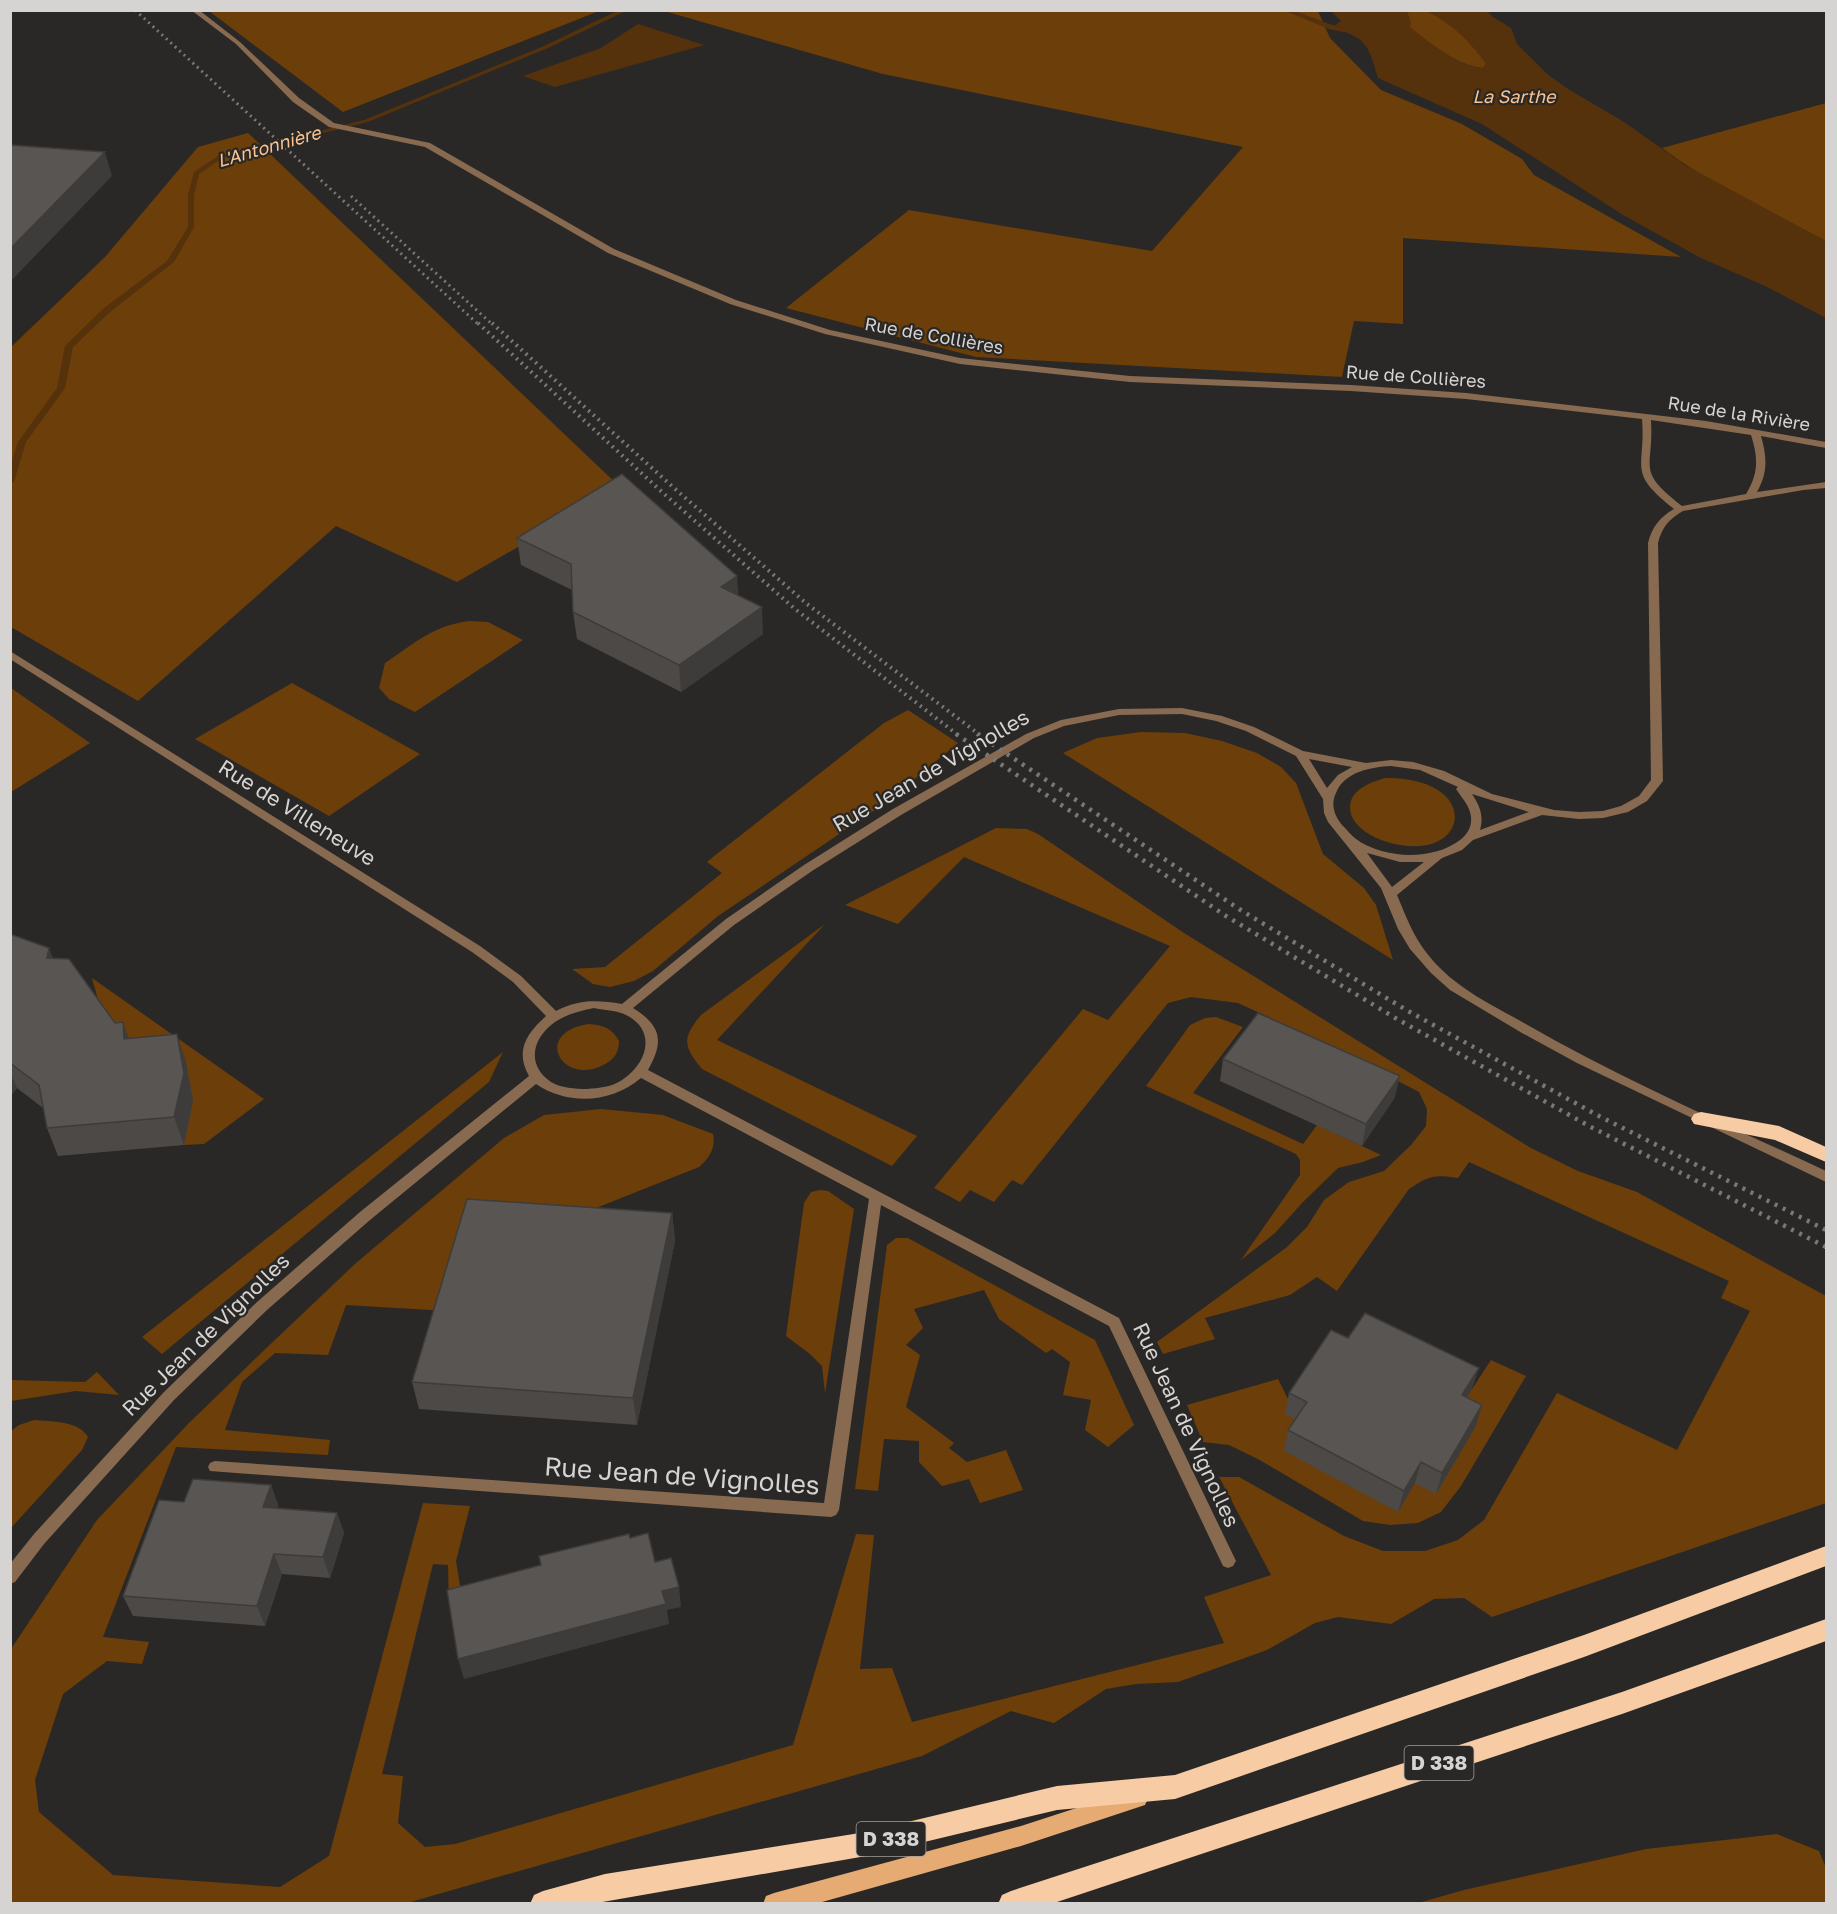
<svg xmlns="http://www.w3.org/2000/svg" width="1837" height="1914" font-family="'Golos Text',sans-serif">
<style>
.green{fill:#6c3e09}
.water{fill:#55320c}
.lines{fill:none;stroke-linecap:round;stroke-linejoin:round}
.stream{fill:#55320c;fill-rule:evenodd}
.street{fill:#876a50;fill-rule:evenodd}
.primary{fill:#e6aa73;fill-rule:evenodd}
.highway{fill:#f7cca5;fill-rule:evenodd}
.rail-far2{stroke:#7a7877;stroke-width:3;stroke-dasharray:2 4;stroke-linecap:butt}
.rail-far1{stroke:#7a7877;stroke-width:4;stroke-dasharray:2 4.5;stroke-linecap:butt}
.rail{stroke:#7a7877;stroke-width:4.5;stroke-dasharray:3 6;stroke-linecap:butt}
.wall{fill:#4c4947}
.shaded-wall{fill:#3e3c3a}
.building{fill:#585553;stroke:#3e3c3a;stroke-width:1.5}
.labels{text-anchor:middle;stroke-width:4.5;stroke-linejoin:round;paint-order:stroke}
.far-water-label{font-size:18px;font-style:italic;fill:#f8c291;stroke:#2a2826}
.far-street-label{font-size:18px;fill:#d6d4d3;stroke:#2a2826}
.shield{fill:#2a2826;stroke:#a2a09f;stroke-width:1.5}
.shield-label{font-size:20px;font-weight:bold;fill:#d6d4d3}
.street-label{font-size:21px;fill:#d6d4d3;stroke:#2a2826}
.near-street-label{font-size:26px;fill:#d6d4d3;stroke:#2a2826}
</style>
<rect width="100%" height="100%" fill="#2a2826"/>
<!-- green -->
<g class="green">
<path d="M209,11H599L343,112Z"/>
<path d="M664,11H1318L1330,38L1381,90L1462,124L1522,159L1534,175L1681,257L1403,238V324L1354,321L1342,377L976,357L786,308L909,210L1152,251L1243,147L883,74Z"/>
<path d="M1407,11C1413,11 1421,9 1426,11C1453,18 1471,44 1487,64L1483,68C1457,66 1430,43 1409,27Z"/>
<path d="M1826,103V241C1771,212 1712,186 1662,148Z"/>
<path d="M248,133L621,488L457,582L336,526L138,701L11,627V347L105,257L198,147Z"/>
<path d="M469,621L488,622L523,640L415,712L389,699L379,688L385,663C415,643 432,626 469,621Z"/>
<path d="M292,683L420,754L329,816L195,739Z"/>
<path d="M11,688L90,743L11,792L10,688Z"/>
<path d="M908,710L958,743L888,801L718,916L653,971L634,981L610,987L593,984L572,969L605,967L722,873L707,862L713,857L884,723Z"/>
<path d="M1141,732L1185,733L1222,741L1257,753L1281,767L1296,783L1323,854L1364,888L1376,905L1393,960L1063,753L1097,738Z"/>
<path d="M1385,778C1487,777 1469,869 1384,841C1372,837 1358,829 1352,817C1343,793 1367,783 1385,778Z"/>
<path d="M996,828L1027,829L1038,834L1184,933L1531,1148L1578,1171L1637,1192L1826,1296V1503L1492,1617L1464,1598L1434,1599L1391,1624L1338,1617L1315,1623L1267,1650L1178,1682L1136,1684L1106,1689L1054,1723L1011,1711L922,1756L407,1903L11,1904V1649L97,1520L188,1424L258,1356L356,1263L504,1138L544,1115L601,1109L663,1115L713,1134C716,1148 709,1158 699,1167L571,1218L448,1311L346,1305L328,1355L275,1353L242,1382L225,1430L330,1440L328,1455L176,1447L103,1637L149,1642L142,1664L107,1661L63,1694L35,1780L39,1812L113,1875L280,1887L329,1856L423,1503L470,1506L456,1561L463,1604L449,1608L448,1565L433,1564L382,1774L403,1776L398,1823L425,1847L455,1844L793,1745L856,1534L874,1535L860,1669L892,1668L912,1722L1224,1643L1204,1597L1271,1575L1219,1477H1239L1344,1536L1383,1551H1425L1458,1540L1484,1520L1557,1393L1677,1450L1750,1311L1721,1298L1729,1281L1469,1162L1458,1178C1434,1174 1428,1176 1409,1189L1337,1291L1317,1277L1290,1295L1205,1318L1215,1339L1163,1354L1157,1342L1287,1247L1307,1227L1324,1200L1349,1182L1384,1171L1411,1145L1426,1126L1427,1109L1419,1092L1327,1044L1238,1003L1191,997L1168,1003L1022,1185L1012,1180L994,1202L970,1190L960,1202L934,1188L1083,1009L1108,1020L1170,946L964,857L898,924L845,905Z"/>
<path d="M825,924L717,1040L917,1136L892,1166L702,1069C683,1046 682,1038 701,1015Z"/>
<path d="M92,978L264,1099L204,1144L184,1145L104,1021Z"/>
<path d="M1216,1017L1243,1027L1193,1093L1303,1144L1317,1125L1381,1155L1363,1162L1338,1168L1303,1202L1275,1233L1241,1260L1300,1175V1160L1296,1154L1146,1086L1190,1025L1205,1018Z"/>
<path d="M589,1024C603,1025 612,1028 619,1041C619,1051 615,1059 605,1064C564,1088 530,1033 589,1024Z"/>
<path d="M503,1052L489,1082L162,1354L142,1337Z"/>
<path d="M820,1190L828,1191L854,1209L825,1393L822,1366L810,1354L786,1336L804,1203L811,1192Z"/>
<path d="M896,1238H908L1095,1340L1134,1425L1108,1447L1085,1430L1091,1400L1063,1395L1070,1362L1052,1349L1046,1353L999,1319L984,1290L914,1309L923,1328L906,1345L920,1355L906,1407L954,1443L949,1448L967,1462L1006,1450L1023,1490L980,1503L969,1479L942,1486L919,1462V1441L884,1439L878,1491L855,1489L887,1245Z"/>
<path d="M1491,1360L1526,1376L1461,1486L1441,1512L1418,1523L1390,1525L1363,1521L1258,1459L1229,1445L1203,1442L1187,1405L1278,1379L1291,1405L1472,1389Z"/>
<path d="M97,1372L119,1395L76,1391L11,1401V1380L85,1382Z"/>
<path d="M34,1420C52,1422 78,1420 88,1437L82,1450L11,1528V1431L19,1425Z"/>
<path d="M1777,1834L1819,1851L1826,1868V1903H1418L1464,1890L1646,1849Z"/>
</g>
<!-- water -->
<g class="water">
<path d="M1331,11H1407L1411,22L1410,27C1430,43 1457,66 1483,68L1486,63C1467,39 1454,25 1426,11H1487L1493,17L1511,28L1517,44L1547,74L1568,89L1624,122L1685,165L1826,241V318L1765,286L1701,258L1623,215L1482,124L1378,78C1368,44 1366,37 1331,28L1341,21Z"/>
<path d="M638,24L704,45L555,87L523,76L601,48Z"/>
</g>
<g class="lines">
<!-- stream -->
<g class="stream">
<path d="M619,10H628L548,48L368,122L222,158L199,174L194,195V227L174,262L110,312L73,347L65,388L26,442L14,482L10,484V467L18,442L57,388L65,346L104,308L167,261L188,227V195L194,172L218,156L364,120L544,46Z"/>
<path d="M1283,10H1292L1346,30L1343,32L1329,29Z"/>
</g>
<!-- street -->
<path class="street" d="M191,10H199L240,42L299,98L334,123L430,143L614,249L736,300L830,330L960,358L1130,376L1351,385L1466,393L1706,421L1826,442V448L1761,436C1767,457 1768,473 1757,492L1826,482V488L1803,490L1683,511C1669,519 1662,527 1658,543L1663,781L1647,801L1628,812L1603,818L1579,819L1542,815L1473,840L1462,850L1442,858L1397,895C1410,926 1416,944 1441,969C1464,992 1496,1007 1524,1023C1621,1079 1725,1124 1826,1171V1182L1577,1063L1522,1033L1450,990L1431,973L1410,949L1398,929L1381,888L1328,822L1324,813L1323,799L1296,756L1246,731L1216,721L1182,714L1119,715L1064,726L1034,738L901,815L812,871L734,925L633,1008C662,1026 664,1042 648,1070L1119,1318L1236,1561L1233,1566L1228,1568L1223,1566L1109,1326L881,1205L839,1510L836,1515L831,1517L210,1471L208,1467L210,1463L215,1461L824,1503L869,1199L641,1078C612,1103 568,1106 536,1084L370,1220L267,1310L174,1400L44,1544L15,1582L10,1584V1564L34,1534L164,1392L257,1302L360,1212L529,1076C515,1051 526,1034 546,1016L513,982L472,952L10,659V651L480,946L521,976L556,1011C579,999 597,1000 622,1004L726,919L804,865L893,809L1026,734L1061,720L1119,709L1182,708L1222,716L1254,727L1303,751L1366,763L1391,760L1413,762L1444,771L1492,794L1554,810L1579,812L1603,811L1621,806L1639,796L1651,780L1648,543C1652,527 1660,517 1674,509C1626,471 1646,470 1642,419L1466,399L1351,391L1130,382L960,364L825,334L730,304L608,253L425,147L329,127L293,102L236,44ZM1651,420L1751,435C1758,457 1759,473 1746,494L1682,506C1635,469 1654,471 1651,420ZM1309,759L1352,767L1338,775L1327,788ZM1391,766L1420,770L1458,787L1456,789C1462,798 1470,806 1471,817C1472,827 1467,835 1460,840C1433,861 1383,859 1356,839C1352,836 1347,830 1343,826C1335,817 1330,805 1336,793C1344,772 1371,767 1391,766ZM1472,794L1529,812L1480,830C1484,816 1480,806 1472,794ZM1367,853L1400,862H1424L1392,887ZM594,1008C603,1010 613,1010 621,1013C657,1026 650,1062 622,1080C612,1087 599,1088 587,1089C575,1089 561,1088 551,1082C526,1065 532,1038 555,1022C567,1014 580,1011 594,1008Z"/>
<!-- primary -->
<path class="primary" d="M1138,1788L1145,1791L1148,1798L1145,1805L1021,1846L815,1904H763L766,1896L774,1893L1021,1826Z"/>
<!-- highway -->
<g class="highway">
<path d="M1701,1112L1779,1126L1826,1147V1162L1775,1140L1694,1124L1691,1119L1694,1114Z"/>
<path d="M1826,1546V1566L1584,1657L1175,1799L1057,1810L866,1856L591,1904H530L534,1895L543,1891L605,1874L866,1832L1057,1786L1175,1775L1584,1635Z"/>
<path d="M1826,1619V1641L1622,1714L1051,1904H998L1002,1895L1011,1891L1622,1692Z"/>
</g>
<!-- rail-far2 -->
<g class="rail-far2">
<path d="M135,10L479,325"/>
<path d="M351,196L493,325"/>
</g>
<!-- rail-far1 -->
<g class="rail-far1">
<path d="M478,323L662,492L795,609L958,735"/>
<path d="M492,323L674,488L807,604L980,735"/>
</g>
<!-- rail -->
<g class="rail">
<path d="M956,734L1226,916L1397,1019L1589,1126L1826,1247"/>
<path d="M977,734L1239,909L1408,1011L1599,1116L1826,1230"/>
</g>
</g>
<!-- wall -->
<g class="wall">
<path d="M517,538L738,595L763,634L681,692L577,639L573,612L572,590L521,565Z"/>
<path d="M10,934L53,958L129,1039L186,1062L193,1101L184,1145L58,1156L47,1128L43,1108L17,1088L10,1096Z"/>
<path d="M1223,1059L1395,1097L1362,1146L1220,1081Z"/>
<path d="M672,1213L675,1241L637,1425L419,1409L412,1382Z"/>
<path d="M1348,1338L1472,1389L1467,1398L1476,1426L1436,1494L1415,1483L1398,1512L1284,1451L1288,1430L1295,1419L1285,1414L1289,1393Z"/>
<path d="M271,1485L278,1505L277,1509L337,1513L344,1533L330,1578L282,1574L265,1626L133,1616L123,1596L184,1502Z"/>
</g>
<!-- shaded-wall -->
<g class="shaded-wall">
<path d="M105,152L112,176L10,282V249Z"/>
<path d="M737,576L739,604L721,587Z"/>
<path d="M762,607L763,634L681,692L679,665Z"/>
<path d="M49,948L60,976L47,958Z"/>
<path d="M123,1022L133,1050L124,1039Z"/>
<path d="M177,1034L186,1062L193,1101L184,1145L174,1117Z"/>
<path d="M10,1072L17,1088L10,1096Z"/>
<path d="M1400,1076L1395,1097L1362,1146L1366,1124Z"/>
<path d="M672,1213L675,1241L637,1425L633,1398Z"/>
<path d="M1479,1368L1472,1389L1456,1416L1462,1395Z"/>
<path d="M1482,1405L1476,1426L1436,1494L1442,1473Z"/>
<path d="M1421,1462L1415,1483L1398,1512L1404,1491Z"/>
<path d="M271,1485L278,1505L271,1528L263,1507Z"/>
<path d="M337,1513L344,1533L330,1578L323,1557Z"/>
<path d="M274,1554L282,1574L265,1626L257,1606Z"/>
<path d="M679,1587L681,1607L667,1610L669,1624L464,1679L458,1659L662,1591Z"/>
</g>
<!-- building -->
<g class="building">
<path d="M10,145L105,152L10,249Z"/>
<path d="M622,474L737,576L721,587L762,607L679,665L573,612L571,564L517,538Z"/>
<path d="M10,934L49,948L47,958L69,959L115,1023L123,1022L124,1039L177,1034L184,1073L174,1117L47,1128L39,1085L10,1063Z"/>
<path d="M1258,1013L1400,1076L1366,1124L1223,1059Z"/>
<path d="M467,1199L672,1213L633,1398L412,1382Z"/>
<path d="M1365,1313L1479,1368L1462,1395L1482,1405L1442,1473L1421,1462L1404,1491L1288,1430L1307,1402L1289,1393L1331,1330L1348,1338Z"/>
<path d="M193,1479L271,1485L263,1507L337,1513L323,1557L274,1554L257,1606L123,1596L159,1500L184,1502Z"/>
<path d="M648,1533L655,1562L671,1558L679,1587L662,1591L666,1604L458,1659L447,1590L541,1565L539,1556L629,1534L630,1538Z"/>
</g>
<g class="labels">
<!-- far-water labels -->
<g class="far-water-label">
<text x="1514" y="103">La Sarthe</text>
<text transform="translate(269 147) rotate(-16)" y="6">L'Antonnière</text>
</g>
<!-- far-street labels -->
<g class="far-street-label">
<text transform="translate(934 336) rotate(10)" y="6">Rue de Collières</text>
<text transform="translate(1416 377) rotate(4)" y="6">Rue de Collières</text>
<text transform="translate(1739 414) rotate(9)" y="6">Rue de la Rivière</text>
</g>
<!-- shield labels -->
<g class="shield">
<rect x="1404.5" y="1746" width="69" height="34" rx="4.5"/>
<rect x="856.5" y="1822" width="69" height="34" rx="4.5"/>
</g>
<g class="shield-label">
<text x="1439" y="1770">D 338</text>
<text x="891" y="1846">D 338</text>
</g>
<!-- street labels -->
<g class="street-label">
<text transform="translate(931 771) rotate(-30)" y="7">Rue Jean de Vignolles</text>
<text transform="translate(297 813) rotate(32)" y="7">Rue de Villeneuve</text>
<text transform="translate(206 1335) rotate(-44)" y="7">Rue Jean de Vignolles</text>
<text transform="translate(1186 1425) rotate(65)" y="7">Rue Jean de Vignolles</text>
</g>
<!-- near-street labels -->
<g class="near-street-label">
<text transform="translate(682 1476) rotate(4)" y="9">Rue Jean de Vignolles</text>
</g>
</g>
<!-- border -->
<rect width="1837" height="1914" fill="none" stroke="#d6d4d3" stroke-width="24"/>
</svg>
